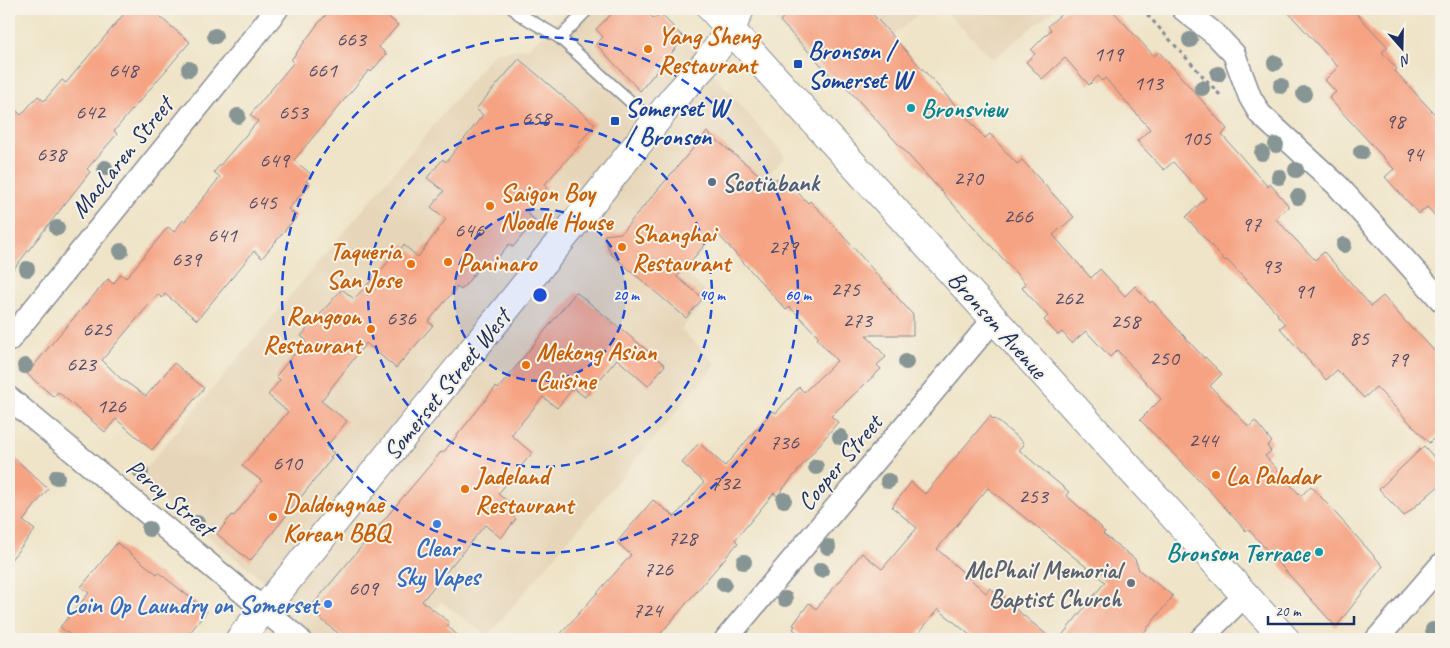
<svg xmlns="http://www.w3.org/2000/svg" width="1450" height="648" font-family="Caveat,sans-serif">
<style>
.built{fill:#e6d5b8}
.building{fill:#f6a383}
.lines{fill:none;stroke-linecap:round;stroke-linejoin:round}
.service-casing{stroke:#858a93;stroke-width:14}
.minor-casing{stroke:#858a93;stroke-width:25}
.secondary-casing{stroke:#858a93;stroke-width:30}
.path{stroke:#858a93;stroke-width:3;stroke-dasharray:4 4;stroke-linecap:butt}
.service{stroke:#fff;stroke-width:11}
.minor{stroke:#fff;stroke-width:22}
.secondary{stroke:#fff;stroke-width:28}
.tree{fill:#879695}
.ring{fill:none;stroke:#1d4ed8;stroke-width:2.5;stroke-dasharray:9 6}
.food-dot{fill:#e8710a;stroke:#f7f3e8;stroke-width:2}
.transit-dot{fill:#1a4fb4;stroke:#f7f3e8;stroke-width:2}
.culture-dot{fill:#0f9aa8;stroke:#f7f3e8;stroke-width:2}
.service-dot{fill:#5c6f8a;stroke:#f7f3e8;stroke-width:2}
.shop-dot{fill:#3f7fe0;stroke:#f7f3e8;stroke-width:2}
.worship-dot{fill:#6b7280;stroke:#f7f3e8;stroke-width:2}
.labels{text-anchor:middle;stroke-width:4;stroke-linejoin:round;paint-order:stroke}
.number-label{font-size:22px;fill:#524c67}
.food-label{font-size:25px;font-weight:bold;fill:#c56008;stroke:#f7f3e8;text-anchor:start}
.transit-label{font-size:25px;font-weight:bold;fill:#164399;stroke:#f7f3e8;text-anchor:start}
.culture-label{font-size:25px;font-weight:bold;fill:#0d838f;stroke:#f7f3e8;text-anchor:start}
.street-label{font-size:25px;fill:#1b2f5e;stroke:#f7f3e8}
.service-label{font-size:25px;font-weight:bold;fill:#4e5e75;stroke:#f7f3e8;text-anchor:start}
.shop-label{font-size:25px;font-weight:bold;fill:#366cbe;stroke:#f7f3e8}
.worship-label{font-size:25px;font-weight:bold;fill:#5b616d;stroke:#f7f3e8;text-anchor:end}
.centre{fill:#1d4ed8;stroke:#f7f3e8;stroke-width:2.5}
.ring-label{font-size:15px;text-anchor:middle;font-weight:bold;fill:#1d4ed8;stroke:#f7f3e8;stroke-width:4;stroke-linejoin:round;paint-order:stroke}
</style>
<rect width="100%" height="100%" fill="#f7f3e8"/>
<filter id="ink" filterUnits="userSpaceOnUse"><feTurbulence type="fractalNoise" baseFrequency=".02" numOctaves="2"/><feDisplacementMap in="SourceGraphic" scale="10" xChannelSelector="R" yChannelSelector="G"/><feConvolveMatrix kernelMatrix="1 2 1 2 8 2 1 2 1" color-interpolation-filters="sRGB"/></filter>
<filter id="wash" filterUnits="userSpaceOnUse"><feTurbulence type="fractalNoise" baseFrequency=".0096" numOctaves="4" result="noise"/><feDisplacementMap in="SourceGraphic" scale="20" xChannelSelector="R" yChannelSelector="G"/><feGaussianBlur stdDeviation="1.12" result="paint"/><feColorMatrix in="noise" values="0 0 0 0 0 0 0 0 0 0 0 0 0 0 0 0 0 1.4 0 .05"/><feComposite in="paint" operator="in"/></filter>
<g filter="url(#wash)">
<rect width="100%" height="100%" fill="#efe4c8"/>
<!-- built -->
<g class="built">
<path d="M571,9H658L785,157L735,210L686,273L711,297L681,329L716,364L488,636L441,602L411,639H282L304,612L136,480L494,53L528,48Z"/>
<path d="M777,9H924L833,89L771,17Z"/>
<path d="M943,9H1055L993,59Z"/>
</g>
<g id="blocks">
<!-- building -->
<g class="building">
<path d="M128,9H150L190,42L114,131L117,134L87,169L90,172L9,275V104L21,115L38,96L44,101L62,80L66,83Z"/>
<path d="M331,9H379L398,25L379,47L386,54L371,72L369,70L294,160L312,175L306,181L310,184L288,209L297,216L262,258L254,251L197,320L165,294L162,298L158,294L102,360L120,378L146,396L174,363L204,388L152,450L116,419L105,432L58,392L54,397L27,374L58,336L108,279L113,284L121,274L126,278L168,227L174,232L183,220L185,221L220,177L214,172L258,121L250,115L294,62L291,60L317,25Z"/>
<path d="M617,9H644L654,19L660,13L684,38L640,91L596,44L603,37L596,29Z"/>
<path d="M790,9H868L985,138L990,134L1017,164L1022,160L1074,217L1053,235L1091,278L1100,269L1125,296L1135,286L1150,303L1152,301L1204,358L1205,357L1222,374L1210,386L1249,427L1255,421L1272,442L1267,446L1271,451L1265,456L1301,496L1311,486L1383,566L1336,627L1248,529L1246,531L1207,488L1140,420L1161,399L1117,350L1110,357L1086,331L1072,343L1062,332L1058,335L1044,320L1048,316L1022,288L1026,284L837,77L834,79L780,21Z"/>
<path d="M1067,9H1111L1154,56L1159,52L1227,129L1222,135L1268,187L1270,184L1288,205V207L1275,218L1315,260L1324,252L1371,306L1383,296L1412,329L1413,328L1441,358V431L1429,443L1376,387L1364,398L1337,370L1326,380L1280,328L1285,324L1277,315L1278,314L1227,260L1225,261L1186,217L1206,198L1173,162L1164,170L1137,141L1150,129L1105,78L1102,81L1098,76L1089,85L1065,58L1042,79L1026,62L1035,54L1031,50L1051,30L1048,26Z"/>
<path d="M1285,9H1352L1388,47L1382,52L1397,69L1395,71L1441,121V222L1427,207L1419,214L1385,177L1394,169L1329,98L1336,92L1325,80L1338,67Z"/>
<path d="M519,59L595,124L578,145L579,146L544,185L547,187L527,213L535,220L513,247L509,244L492,265L486,260L461,290L457,287L428,322L433,325L396,368L366,343L321,401L347,421L326,447L334,453L330,457L332,458L250,561L217,534L232,515L234,516L262,481L242,466L288,412L268,395L280,380L276,376L306,340L301,336L342,289L354,299L404,245L418,257L446,219L431,207L444,191L427,178L443,159L446,162L483,115L476,109Z"/>
<path d="M707,132L768,182L773,178L774,180L778,178L785,185L788,182L808,203L810,201L836,228L913,315V335H866L886,357L877,365L881,369L831,416L838,422L777,496L774,493L735,540L738,543L656,639H556L631,555L617,542L653,500L675,517L704,482L682,463L699,443L725,466L772,411L776,413L799,387L804,392L837,361L817,339L819,337L790,307L786,310L716,232L677,277L703,298L686,318L611,254L604,235L621,233Z"/>
<path d="M576,292L665,365L648,386L617,359L585,397L573,388L557,408L543,397L511,435L532,453L498,494L511,504L508,507L511,510L509,513L516,519L501,538L485,525L422,601L450,623L447,626L462,639H345L309,609L441,452L443,453L496,387L498,389Z"/>
<path d="M990,416L994,420L995,419L1023,442L1022,443L1024,445L1019,450L1069,492L1066,495L1102,528L1101,529L1105,532L1103,534L1135,559L1139,570L1173,596L1139,639H1059L1105,582L988,488L937,549L986,593L990,588L1052,639H975L938,609L914,639H805L793,629L795,626L793,625L809,603L816,609L862,553L882,569L917,528L892,507L911,482L925,494Z"/>
<path d="M1424,446L1441,465V484L1404,516L1379,489Z"/>
<path d="M9,453L48,489L23,521L35,530L9,562Z"/>
<path d="M117,543L157,574L158,572L207,611L185,639H75L60,627L89,593L81,587Z"/>
</g>
</g>
</g>
<g filter="url(#ink)">
<use href="#blocks" fill-opacity="0" stroke="#858a93" stroke-width="1"/>
<g class="lines">
<defs>
<g id="service">
<path d="M514,9L519,14L560,38"/>
<path d="M588,9L560,38L654,123"/>
</g>
<g id="minor">
<path d="M1183,9L1216,35L1234,54L1250,97L1260,114L1337,185L1441,300"/>
<path d="M9,340L277,9"/>
<path d="M9,398L299,639"/>
<path d="M726,639L994,319"/>
<path d="M1201,639L1245,595"/>
<path d="M1377,639L1441,565"/>
</g>
<g id="secondary">
<path d="M712,9L1285,639"/>
<path d="M240,639L600,192L674,98L707,62L731,29L740,9"/>
</g>
</defs>
<!-- service casing -->
<use href="#service" class="service-casing"/>
<!-- minor casing -->
<use href="#minor" class="minor-casing"/>
<!-- secondary casing -->
<use href="#secondary" class="secondary-casing"/>
<!-- path -->
<path class="path" d="M1142,9L1220,95"/>
<!-- service -->
<use href="#service" class="service"/>
<!-- minor -->
<use href="#minor" class="minor"/>
<!-- secondary -->
<use href="#secondary" class="secondary"/>
</g>
<!-- trees -->
<g class="tree">
<circle cx="215" cy="36" r="8"/>
<circle cx="1190" cy="40" r="8"/>
<circle cx="1275" cy="63" r="8"/>
<circle cx="189" cy="69" r="8"/>
<circle cx="1218" cy="74" r="8"/>
<circle cx="1281" cy="86" r="8"/>
<circle cx="1202" cy="88" r="8"/>
<circle cx="1304" cy="94" r="8"/>
<circle cx="238" cy="116" r="8"/>
<circle cx="1276" cy="145" r="8"/>
<circle cx="1361" cy="152" r="8"/>
<circle cx="1262" cy="153" r="8"/>
<circle cx="105" cy="168" r="8"/>
<circle cx="1296" cy="170" r="8"/>
<circle cx="1279" cy="177" r="8"/>
<circle cx="1298" cy="197" r="8"/>
<circle cx="57" cy="228" r="8"/>
<circle cx="1344" cy="245" r="8"/>
<circle cx="121" cy="251" r="8"/>
<circle cx="27" cy="269" r="8"/>
<circle cx="906" cy="362" r="8"/>
<circle cx="25" cy="366" r="8"/>
<circle cx="840" cy="437" r="8"/>
<circle cx="816" cy="467" r="8"/>
<circle cx="141" cy="472" r="8"/>
<circle cx="57" cy="477" r="8"/>
<circle cx="888" cy="481" r="8"/>
<circle cx="784" cy="500" r="8"/>
<circle cx="197" cy="523" r="8"/>
<circle cx="149" cy="529" r="8"/>
<circle cx="828" cy="547" r="8"/>
<circle cx="744" cy="562" r="8"/>
<circle cx="821" cy="570" r="8"/>
<circle cx="724" cy="584" r="8"/>
<circle cx="785" cy="599" r="8"/>
<circle cx="1433" cy="630" r="8"/>
</g>
</g>
<!-- distance rings -->
<circle cx="540" cy="295" r="86" fill="#1d4ed8" fill-opacity=".12"/>
<g class="ring">
<circle cx="540" cy="295" r="86"/>
<circle cx="540" cy="295" r="172"/>
<circle cx="540" cy="295" r="258"/>
</g>
<!-- markers -->
<g class="food-dot">
<circle cx="648" cy="49" r="5"/>
<circle cx="490" cy="206" r="5"/>
<circle cx="622" cy="247" r="5"/>
<circle cx="448" cy="262" r="5"/>
<circle cx="411" cy="264" r="5"/>
<circle cx="371" cy="329" r="5"/>
<circle cx="526" cy="365" r="5"/>
<circle cx="1216" cy="475" r="5"/>
<circle cx="465" cy="489" r="5"/>
<circle cx="273" cy="517" r="5"/>
</g>
<g class="transit-dot">
<rect x="793" y="59" width="10" height="10" rx="2.5"/>
<rect x="610" y="116" width="10" height="10" rx="2.5"/>
</g>
<g class="culture-dot">
<circle cx="911" cy="108" r="5"/>
<circle cx="1319" cy="552" r="5"/>
</g>
<circle class="service-dot" cx="712" cy="182" r="5"/>
<g class="shop-dot">
<circle cx="437" cy="524" r="5"/>
<circle cx="328" cy="604" r="5"/>
</g>
<circle class="worship-dot" cx="1131" cy="583" r="5"/>
<g class="labels">
<!-- number labels -->
<g class="number-label">
<text x="351" y="46">663</text>
<text x="1108" y="61">119</text>
<text x="123" y="77">648</text>
<text x="322" y="77">661</text>
<text x="1148" y="90">113</text>
<text x="90" y="119">642</text>
<text x="293" y="119">653</text>
<text x="536" y="125">658</text>
<text x="1395" y="128">98</text>
<text x="1196" y="145">105</text>
<text x="51" y="161">638</text>
<text x="1413" y="161">94</text>
<text x="274" y="167">649</text>
<text x="968" y="185">270</text>
<text x="262" y="209">645</text>
<text x="1018" y="223">266</text>
<text x="1251" y="231">97</text>
<text x="469" y="237">646</text>
<text x="222" y="242">641</text>
<text x="783" y="254">279</text>
<text x="186" y="266">639</text>
<text x="1271" y="273">93</text>
<text x="845" y="296">275</text>
<text x="1304" y="298">91</text>
<text x="1068" y="305">262</text>
<text x="401" y="325">636</text>
<text x="857" y="327">273</text>
<text x="1125" y="328">258</text>
<text x="97" y="336">625</text>
<text x="1359" y="345">85</text>
<text x="1164" y="365">250</text>
<text x="1398" y="366">79</text>
<text x="81" y="371">623</text>
<text x="111" y="413">126</text>
<text x="1203" y="447">244</text>
<text x="784" y="449">736</text>
<text x="287" y="470">610</text>
<text x="725" y="490">732</text>
<text x="1033" y="503">253</text>
<text x="682" y="545">728</text>
<text x="658" y="576">726</text>
<text x="363" y="595">609</text>
<text x="647" y="617">724</text>
</g>
<!-- food labels -->
<g class="food-label">
<text x="658" y="44">Yang Sheng<tspan x="658" dy="29">Restaurant</tspan></text>
<text x="500" y="201">Saigon Boy<tspan x="500" dy="29">Noodle House</tspan></text>
<text x="632" y="242">Shanghai<tspan x="632" dy="29">Restaurant</tspan></text>
<text x="401" y="259" text-anchor="end">Taqueria<tspan x="401" dy="29">San Jose</tspan></text>
<text x="458" y="271">Paninaro</text>
<text x="361" y="324" text-anchor="end">Rangoon<tspan x="361" dy="29">Restaurant</tspan></text>
<text x="536" y="360">Mekong Asian<tspan x="536" dy="29">Cuisine</tspan></text>
<text x="475" y="484">Jadeland<tspan x="475" dy="29">Restaurant</tspan></text>
<text x="1226" y="484">La Paladar</text>
<text x="283" y="512">Daldongnae<tspan x="283" dy="29">Korean BBQ</tspan></text>
</g>
<!-- transit labels -->
<g class="transit-label">
<text x="808" y="59">Bronson /<tspan x="808" dy="29">Somerset W</tspan></text>
<text x="625" y="116">Somerset W<tspan x="625" dy="29">/ Bronson</tspan></text>
</g>
<!-- culture labels -->
<g class="culture-label">
<text x="921" y="117">Bronsview</text>
<text x="1309" y="561" text-anchor="end">Bronson Terrace</text>
</g>
<!-- street labels -->
<g class="street-label">
<text transform="translate(121 157) rotate(-51)" y="9">MacLaren Street</text>
<text transform="translate(998 324) rotate(48)" y="9">Bronson Avenue</text>
<text transform="translate(446 384) rotate(-51)" y="9">Somerset Street West</text>
<text transform="translate(839 462) rotate(-50)" y="9">Cooper Street</text>
<text transform="translate(171 497) rotate(40)" y="9">Percy Street</text>
</g>
<!-- service labels -->
<g class="service-label">
<text x="722" y="191">Scotiabank</text>
</g>
<!-- shop labels -->
<g class="shop-label">
<text x="437" y="556">Clear<tspan x="437" dy="29">Sky Vapes</tspan></text>
<text x="318" y="613" text-anchor="end">Coin Op Laundry on Somerset</text>
</g>
<!-- worship labels -->
<g class="worship-label">
<text x="1121" y="578">McPhail Memorial<tspan x="1121" dy="29">Baptist Church</tspan></text>
</g>
</g>
<circle cx="540" cy="295" r="8" class="centre"/>
<g class="ring-label">
<text x="626" y="300">20 m</text>
<text x="712" y="300">40 m</text>
<text x="798" y="300">60 m</text>
</g>
<!-- margin -->
<rect width="1450" height="648" fill="none" stroke="#f7f3e8" stroke-width="30"/>
<!-- north arrow -->
<g transform="translate(1402 48) rotate(160)" stroke="#f7f3e8" stroke-width="4" paint-order="stroke">
<path d="M0-4L9 19L0 12L-9 19Z" fill="#1b2f5e"/>
<text y="-8" font-size="14" font-weight="bold" text-anchor="middle" fill="#1b2f5e">N</text>
</g>
<!-- scale -->
<path d="M1268 616v8h86v-8" fill="none" stroke="#1b2f5e" stroke-width="2.5"/>
<text x="1275" y="616" font-size="15" fill="#1b2f5e" stroke="#f7f3e8" stroke-width="4" paint-order="stroke">20 m</text>
</svg>
